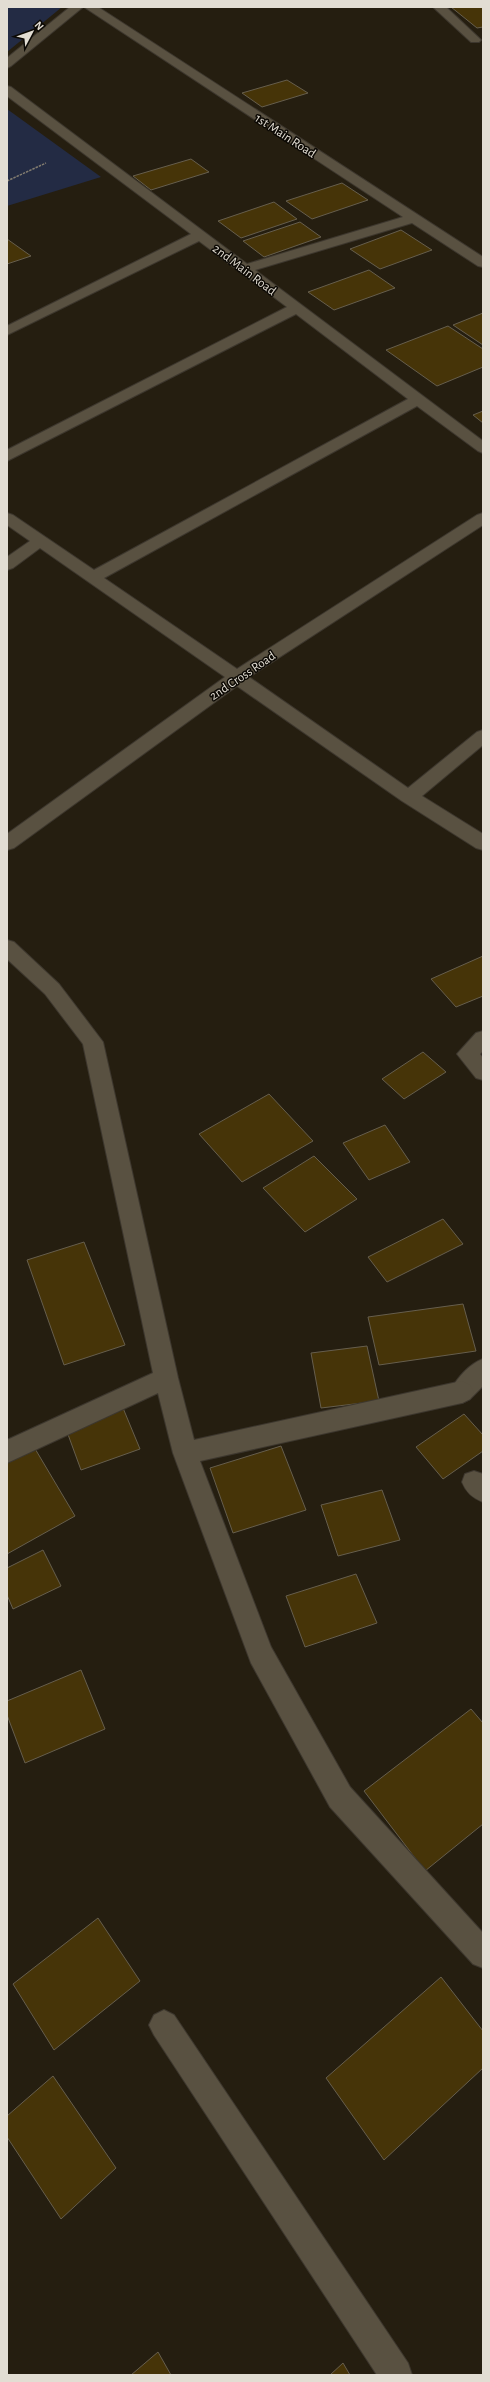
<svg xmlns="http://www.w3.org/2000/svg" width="490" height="2382" font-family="'Alegreya Sans',sans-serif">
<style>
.green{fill:#232b44}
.building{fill:#463408;stroke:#665e4d}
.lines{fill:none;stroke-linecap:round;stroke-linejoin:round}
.service-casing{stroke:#3d372e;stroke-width:2}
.minor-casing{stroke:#3d372e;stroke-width:2}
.tertiary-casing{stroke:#3d372e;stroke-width:2}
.path{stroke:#827c70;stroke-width:1.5;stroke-dasharray:2.5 1;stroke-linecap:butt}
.service{fill:#595141;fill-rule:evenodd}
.minor{fill:#595141;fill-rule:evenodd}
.tertiary{fill:#595141;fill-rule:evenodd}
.labels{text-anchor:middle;stroke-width:3;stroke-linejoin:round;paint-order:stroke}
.far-street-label{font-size:13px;fill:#e2ddd3;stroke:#0c0904}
</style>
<rect width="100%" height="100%" fill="#251e10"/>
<!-- green -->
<g class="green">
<path d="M7,7H62L7,52Z"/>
<path d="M7,109L101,177L7,206Z"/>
</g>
<!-- building -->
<g class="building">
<path d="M451,7H483V27L477,28Z"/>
<path d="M287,80L308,93L262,107L242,93Z"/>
<path d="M191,159L209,172L151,190L133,176Z"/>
<path d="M342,183L368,200L312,219L286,201Z"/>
<path d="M274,202L297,219L241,238L218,221Z"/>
<path d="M300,222L321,237L264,257L243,241Z"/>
<path d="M401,230L432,250L380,269L350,249Z"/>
<path d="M7,239L31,256L7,264Z"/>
<path d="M369,270L395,288L334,310L308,292Z"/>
<path d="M483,313V345L453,325Z"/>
<path d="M448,326L483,349V367L437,386L386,350Z"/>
<path d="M483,411V423L473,415Z"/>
<path d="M483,956V996L456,1007L431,979Z"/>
<path d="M423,1052L446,1072L404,1099L382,1079Z"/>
<path d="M269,1094L313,1141L242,1182L199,1134Z"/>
<path d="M385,1125L410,1162L369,1180L343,1143Z"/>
<path d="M314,1156L357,1199L305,1232L263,1188Z"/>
<path d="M443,1219L463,1244L387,1282L368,1257Z"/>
<path d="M84,1242L125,1345L64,1365L27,1260Z"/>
<path d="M463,1304L476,1351L379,1365L368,1317Z"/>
<path d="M367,1346L379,1401L321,1408L311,1353Z"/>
<path d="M123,1408L140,1449L81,1470L66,1429Z"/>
<path d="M464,1414L483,1435V1451L443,1479L416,1447Z"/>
<path d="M281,1446L306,1510L233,1533L210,1468Z"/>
<path d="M34,1447L75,1516L7,1554V1461Z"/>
<path d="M382,1490L400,1540L338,1556L321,1505Z"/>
<path d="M43,1550L61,1586L13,1609L7,1595V1568Z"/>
<path d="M356,1574L377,1623L305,1647L286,1596Z"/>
<path d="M81,1670L105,1729L25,1763L7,1715V1701Z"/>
<path d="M471,1709L483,1723V1824L425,1871L364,1791Z"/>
<path d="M98,1918L140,1981L54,2050L13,1984Z"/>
<path d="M441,1977L483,2031V2068L384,2160L326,2078Z"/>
<path d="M53,2076L116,2168L61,2219L7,2137V2116Z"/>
<path d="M158,2352L171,2375H131Z"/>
<path d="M343,2363L350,2375H330Z"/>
</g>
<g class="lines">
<defs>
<path id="service" d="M483,1359V1386L470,1399L462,1403L454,1399L450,1392C456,1379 469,1364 483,1359Z"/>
<g id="minor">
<path d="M84,7H98L483,257V267L478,266L412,223L255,270L483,441V453L478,451L417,406L104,578L237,669L477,515L483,513V525L249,677L408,788L477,732L483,730V745L422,796L483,834V850L476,848L402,801L237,686L14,848L7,850V834L225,677L40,548L13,568L7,570V557L30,541L7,525V513L13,515L94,570L408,399L296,314L7,461V450L287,307L199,241L7,335V326L191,234L7,96V86L11,87L247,264L403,217Z"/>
<path d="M433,7H446L479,38L481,40L479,42H471Z"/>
<path d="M7,940L14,942L59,984L103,1042L178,1378L194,1440L462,1381L470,1385L474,1392L470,1399L462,1403L200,1461L271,1647L350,1787L483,1933V1968L473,1964L330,1807L251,1663L173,1453L158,1393L7,1463V1440L153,1373L83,1044L45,994L7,959Z"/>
<path d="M483,1031V1051L480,1054L483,1058V1080L476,1078L457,1054L476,1033Z"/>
<path d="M474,1471L483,1474V1502C472,1498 466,1492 462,1482L465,1474Z"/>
<path d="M164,2010L174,2015L408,2363L412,2375H377L154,2035L149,2025L154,2015Z"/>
</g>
<path id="tertiary" d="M70,7H83L11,66L7,68V58Z"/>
</defs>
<!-- service casing -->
<use href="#service" class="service-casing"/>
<!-- minor casing -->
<use href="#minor" class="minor-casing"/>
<!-- tertiary casing -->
<use href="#tertiary" class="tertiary-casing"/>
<!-- path -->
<path class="path" d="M7,181L46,163"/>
<!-- service -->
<use href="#service" class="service"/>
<!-- minor -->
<use href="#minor" class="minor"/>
<!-- tertiary -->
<use href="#tertiary" class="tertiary"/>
</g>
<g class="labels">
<!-- far-street labels -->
<g class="far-street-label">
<text transform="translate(286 135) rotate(33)" y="5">1st Main Road</text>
<text transform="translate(245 269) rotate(37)" y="5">2nd Main Road</text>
<text transform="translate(242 675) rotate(-34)" y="5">2nd Cross Road</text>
</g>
</g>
<!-- border -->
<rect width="490" height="2382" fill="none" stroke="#e2ddd3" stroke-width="16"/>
<!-- north arrow -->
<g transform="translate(32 32) rotate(49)" stroke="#0c0904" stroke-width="3" paint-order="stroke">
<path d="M0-3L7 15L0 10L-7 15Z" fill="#e2ddd3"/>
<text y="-6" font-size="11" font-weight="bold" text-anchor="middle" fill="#e2ddd3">N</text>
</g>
</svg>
